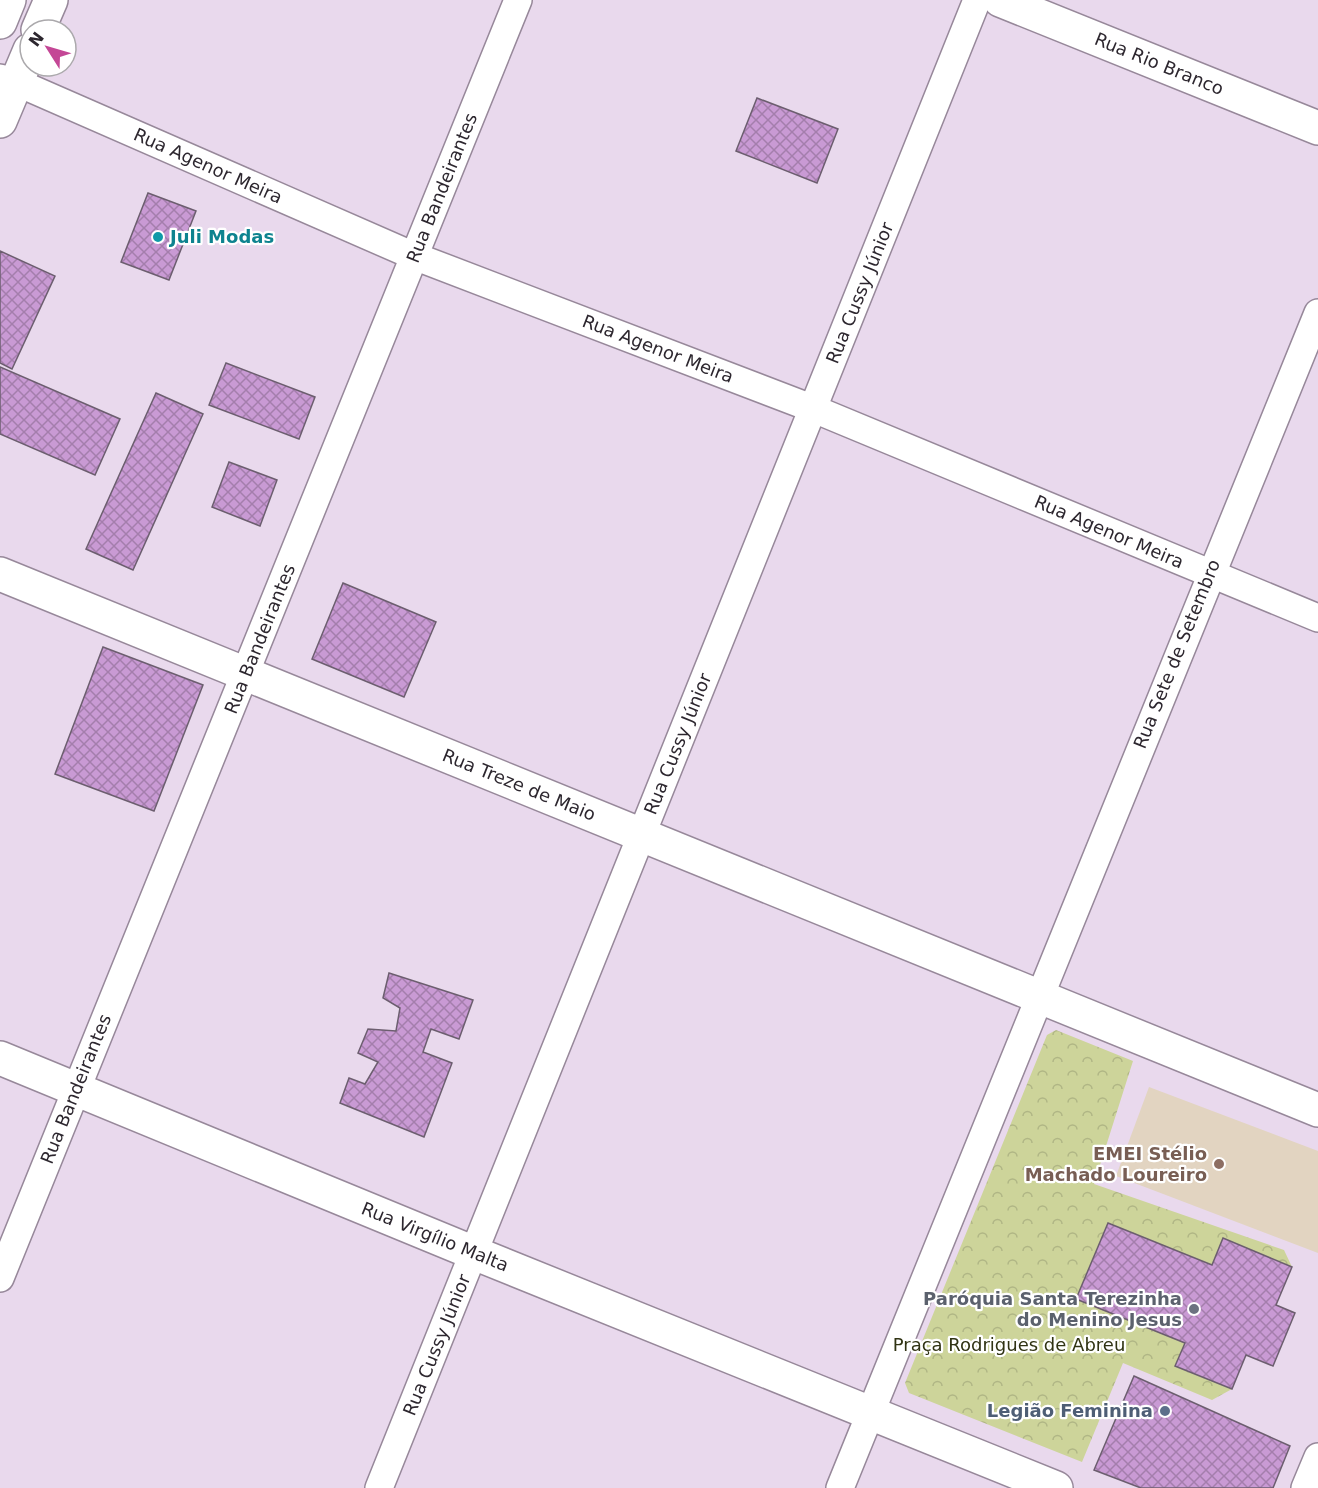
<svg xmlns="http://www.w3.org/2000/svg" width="1318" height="1488" font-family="'DejaVu Sans',sans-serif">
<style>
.education{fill:#e2d4c1}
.park{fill:url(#park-crowns)}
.building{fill:url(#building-cross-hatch);stroke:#6c5e6f;stroke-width:1.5}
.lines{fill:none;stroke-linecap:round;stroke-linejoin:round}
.minor-casing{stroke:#97889a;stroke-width:30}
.tertiary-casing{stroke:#97889a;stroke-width:36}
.secondary-casing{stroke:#97889a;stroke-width:36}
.minor{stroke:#fff;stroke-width:27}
.tertiary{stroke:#fff;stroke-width:33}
.secondary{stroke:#fff;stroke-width:33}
.culture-dot{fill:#0f9aa8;stroke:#fff;stroke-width:2}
.education-dot{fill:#8d6e63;stroke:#fff;stroke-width:2}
.worship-dot{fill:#6b7280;stroke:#fff;stroke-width:2}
.service-dot{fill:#5c6f8a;stroke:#fff;stroke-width:2}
.labels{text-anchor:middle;stroke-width:4.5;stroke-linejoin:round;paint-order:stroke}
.street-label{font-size:18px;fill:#2d272f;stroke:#fff}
.culture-label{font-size:18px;font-weight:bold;fill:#0d838f;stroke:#fff;text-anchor:start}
.education-label{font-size:18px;font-weight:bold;fill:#785e54;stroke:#fff;text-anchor:end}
.worship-label{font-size:18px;font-weight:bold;fill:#5b616d;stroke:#fff;text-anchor:end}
.park-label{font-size:18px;fill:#303313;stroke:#fff}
.service-label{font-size:18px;font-weight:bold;fill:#4e5e75;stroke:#fff;text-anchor:end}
</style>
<defs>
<pattern id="park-crowns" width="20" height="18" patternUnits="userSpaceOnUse" patternTransform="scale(1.5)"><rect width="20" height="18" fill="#cdd49a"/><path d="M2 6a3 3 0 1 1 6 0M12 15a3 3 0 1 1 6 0" fill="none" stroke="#b0b685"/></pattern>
<pattern id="building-cross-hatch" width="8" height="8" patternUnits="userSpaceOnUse" patternTransform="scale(1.5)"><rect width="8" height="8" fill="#c99ad4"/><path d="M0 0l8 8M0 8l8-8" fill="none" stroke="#a47eac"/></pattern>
</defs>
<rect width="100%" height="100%" fill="#e9d9ed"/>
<!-- education -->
<path class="education" d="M1149,1087L1318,1151V1253L1116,1176Z"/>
<!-- park -->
<path class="park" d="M1056,1030L1133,1061L1094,1184L1284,1250L1292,1267L1223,1238L1212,1265L1108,1223L1077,1299L1185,1343L1176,1366L1232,1389L1212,1400L1123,1363L1082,1462L909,1393L905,1383L1047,1035Z"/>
<!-- building -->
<g class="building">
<path d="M757,98L838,129L817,183L736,151Z"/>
<path d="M148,193L196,211L169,280L121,262Z"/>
<path d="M0,251L55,276L12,369L0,363Z"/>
<path d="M226,363L315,397L299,439L209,405Z"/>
<path d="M0,367L120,419L95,475L0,434Z"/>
<path d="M156,393L203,414L133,570L86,549Z"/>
<path d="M229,462L277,480L260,526L212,507Z"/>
<path d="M343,583L436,622L404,697L312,659Z"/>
<path d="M103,647L203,685L154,811L55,774Z"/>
<path d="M389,973L473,1000L459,1039L431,1029L423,1052L452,1063L424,1137L340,1103L349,1078L365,1084L378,1062L358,1053L368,1029L396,1031L400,1008L383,998Z"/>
<path d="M1108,1223L1212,1265L1223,1238L1292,1267L1276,1305L1295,1313L1273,1366L1246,1355L1232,1389L1175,1366L1185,1343L1076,1299Z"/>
<path d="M1134,1376L1290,1446L1273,1488H1141L1094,1470Z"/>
</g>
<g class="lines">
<defs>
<g id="minor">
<path d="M0,78L16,82L414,256L814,409L1318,618"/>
<path d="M0,1278L518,0"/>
<path d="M379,1488L977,0"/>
<path d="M840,1488L1318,313"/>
<path d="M1305,1488L1318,1457"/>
</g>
<g id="tertiary">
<path d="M1000,0L1318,128"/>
<path d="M0,574L1318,1110"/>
<path d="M0,1058L474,1253L1056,1488"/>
</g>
<g id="secondary">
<path d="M0,22L9,0"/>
<path d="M38,30L51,0"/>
<path d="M0,121L30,50"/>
</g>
</defs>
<!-- minor casing -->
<use href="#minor" class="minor-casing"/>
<!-- tertiary casing -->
<use href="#tertiary" class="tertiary-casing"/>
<!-- secondary casing -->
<use href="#secondary" class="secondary-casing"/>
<!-- minor -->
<use href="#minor" class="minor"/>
<!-- tertiary -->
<use href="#tertiary" class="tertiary"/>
<!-- secondary -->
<use href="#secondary" class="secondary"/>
</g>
<!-- markers -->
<circle class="culture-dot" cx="158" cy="237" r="6"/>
<circle class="education-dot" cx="1219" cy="1164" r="6"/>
<circle class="worship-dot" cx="1194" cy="1309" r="6"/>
<circle class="service-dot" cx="1165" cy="1411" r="6"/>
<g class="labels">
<!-- street labels -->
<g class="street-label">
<text transform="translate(1159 64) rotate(22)" y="6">Rua Rio Branco</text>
<text transform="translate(208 166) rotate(24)" y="6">Rua Agenor Meira</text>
<text transform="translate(442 188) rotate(-68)" y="6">Rua Bandeirantes</text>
<text transform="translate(860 293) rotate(-68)" y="6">Rua Cussy Júnior</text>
<text transform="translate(658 349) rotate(21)" y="6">Rua Agenor Meira</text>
<text transform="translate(1109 532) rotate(23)" y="6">Rua Agenor Meira</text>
<text transform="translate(260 639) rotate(-68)" y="6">Rua Bandeirantes</text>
<text transform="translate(1177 654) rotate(-68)" y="6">Rua Sete de Setembro</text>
<text transform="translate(678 744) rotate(-68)" y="6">Rua Cussy Júnior</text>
<text transform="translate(519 785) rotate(22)" y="6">Rua Treze de Maio</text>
<text transform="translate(76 1089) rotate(-68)" y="6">Rua Bandeirantes</text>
<text transform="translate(435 1237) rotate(22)" y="6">Rua Virgílio Malta</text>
<text transform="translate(437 1345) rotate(-68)" y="6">Rua Cussy Júnior</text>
</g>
<!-- culture labels -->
<g class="culture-label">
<text x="170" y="243">Juli Modas</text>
</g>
<!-- education labels -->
<g class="education-label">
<text x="1207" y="1160">EMEI Stélio<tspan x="1207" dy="21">Machado Loureiro</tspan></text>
</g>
<!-- worship labels -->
<g class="worship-label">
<text x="1182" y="1305">Paróquia Santa Terezinha<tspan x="1182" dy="21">do Menino Jesus</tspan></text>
</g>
<!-- park labels -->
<g class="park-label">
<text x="1009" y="1351">Praça Rodrigues de Abreu</text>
</g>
<!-- service labels -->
<g class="service-label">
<text x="1153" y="1417">Legião Feminina</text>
</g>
</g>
<!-- north arrow -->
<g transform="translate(48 48) rotate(307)"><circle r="28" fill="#ffffff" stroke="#aba9ac" stroke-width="1.5"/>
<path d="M0-4.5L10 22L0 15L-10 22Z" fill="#c44796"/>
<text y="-9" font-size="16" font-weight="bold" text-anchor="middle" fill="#2d272f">N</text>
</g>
</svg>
